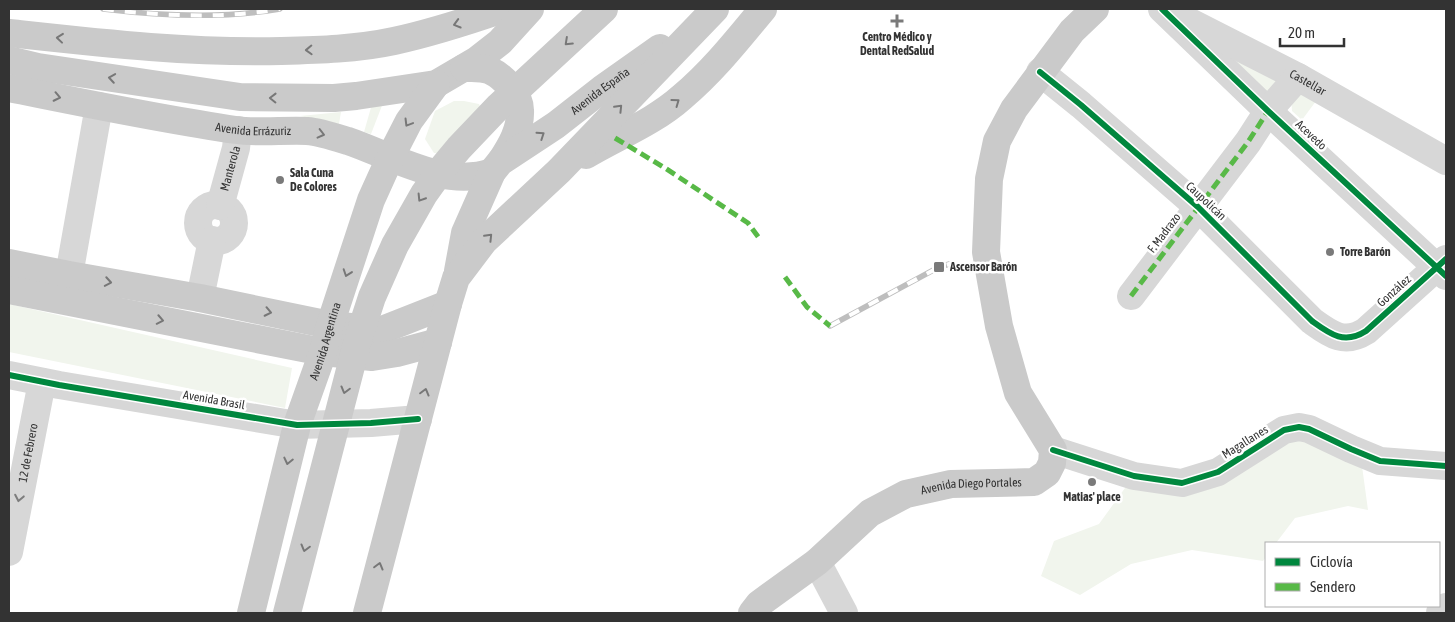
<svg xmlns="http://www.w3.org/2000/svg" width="1455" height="622" font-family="'Asap Condensed',sans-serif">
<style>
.green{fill:#f1f5ed}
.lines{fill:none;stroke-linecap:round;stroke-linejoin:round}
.minor{stroke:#d7d7d7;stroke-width:28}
.major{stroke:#cacaca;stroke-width:28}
.rail-casing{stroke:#bebebe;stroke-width:5.5}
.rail{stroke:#fff;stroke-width:4;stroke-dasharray:11;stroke-linecap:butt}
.major-bridge{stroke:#cacaca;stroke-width:28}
.quiet{stroke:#58b947;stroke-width:5;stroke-dasharray:10 5;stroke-linecap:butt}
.cycleway-casing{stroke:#fff;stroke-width:9}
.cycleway{stroke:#00873e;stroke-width:6}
.oneway{stroke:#777}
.oneway2{stroke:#7d7d7d}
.poi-dot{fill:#7a7a7a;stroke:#fff;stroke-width:2}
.labels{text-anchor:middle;stroke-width:5;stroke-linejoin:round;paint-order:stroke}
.poi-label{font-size:12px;font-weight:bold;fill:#333;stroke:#fff;text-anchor:start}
.street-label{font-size:12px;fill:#333;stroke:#fff}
</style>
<rect width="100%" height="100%" fill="#fff"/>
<!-- green -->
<g class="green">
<path d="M1226,55L1278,71L1276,93L1262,91Z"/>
<path d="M1297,89L1319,97L1302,120L1292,111L1291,97Z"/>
<path d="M454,101H464L479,104L484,115L464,155L434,153L425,139L435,111Z"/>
<path d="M383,103L371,134L364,132L372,104Z"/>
<path d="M341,112L339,124L300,116Z"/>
<path d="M9,304L292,368L285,408L9,352Z"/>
<path d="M1295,436L1362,466L1368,510L1348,506L1295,518L1276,543H1266V557L1263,561L1192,550L1131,564L1080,595L1041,576L1054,541L1099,524L1125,488L1130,483L1191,491Z"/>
</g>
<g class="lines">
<!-- minor -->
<g class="minor">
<path d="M1162,9L1268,111L1446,276"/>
<path id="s1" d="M1184,19L1298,77L1446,161"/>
<path d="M1040,72L1081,105L1198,207L1312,321C1330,334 1344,345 1366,331L1446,259"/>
<circle cx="216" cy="223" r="18"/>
<path id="s2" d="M220,206L236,148L238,130"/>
<path d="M69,275L99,106"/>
<path d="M1131,296L1248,142L1268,111L1298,77"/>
<path d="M200,298L212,240"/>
<path d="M9,375L59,385L297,425L371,423L418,419"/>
<path d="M1053,450L1134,476L1182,483L1218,472L1284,430L1299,427L1309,429L1351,449L1380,461L1446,466"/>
<path id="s3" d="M9,552L42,382"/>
<path d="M817,562L844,613"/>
<path d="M1440,613L1446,607"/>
</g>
<!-- major -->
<g class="major">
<path d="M9,33C101,43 188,53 281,51C319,50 357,49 394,41C431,33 468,21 503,9"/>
<path d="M9,60L38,67L240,97L334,98L356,96L436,84L477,60L500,42L530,9"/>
<path d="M464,68C473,68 483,67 491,71C504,77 520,95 520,110C521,129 511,146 501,161"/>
<path id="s4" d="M9,88C84,103 160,119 236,130C259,133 284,130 307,131C320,132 335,137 348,141C392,156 445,189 492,172"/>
<path d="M586,155C618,136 654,122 682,97C713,71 738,39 763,9"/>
<path d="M9,263L69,275L200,298L330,325L382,330L448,304"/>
<path id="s5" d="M458,271L465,233L492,172L500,162L556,125L602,89L660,48"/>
<path d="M9,290L323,352L372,357L397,353L438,342"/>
<path id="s6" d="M251,613L297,425L323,352L330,325L371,200L390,158L409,121L436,84"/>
<path d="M367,613L448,304L456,278L484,241L559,171L715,9"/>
<path id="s7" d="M752,613L759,604L817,562L870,513L906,494L951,484L1034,482L1047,473L1052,463L1053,450L1018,393L999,326L986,252L989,179L997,141L1014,109L1072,31L1095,9"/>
</g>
<defs>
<g id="rail">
<path d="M103,9C161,16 222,19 280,9"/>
<path d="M830,326L939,267L953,263"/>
</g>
</defs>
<!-- rail casing -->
<use href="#rail" class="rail-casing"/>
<!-- rail -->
<use href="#rail" class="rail"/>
<!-- major-bridge -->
<path class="major-bridge" d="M287,613L357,343L372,297L395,245L424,194L444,166L459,148L499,106L604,9"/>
<!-- quiet -->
<g class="quiet">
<path d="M615,138L665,168L748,223L759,238"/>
<path d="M785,277L807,307L830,326"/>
<path d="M1131,296L1248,142L1268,111"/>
</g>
<defs>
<g id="cycleway">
<path d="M1162,9L1268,111L1446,276"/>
<path d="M1040,72L1081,105L1198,207L1312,321C1330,334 1344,345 1366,331L1446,259"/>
<path d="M9,375L59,385L297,425L371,423L418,419"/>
<path d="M1053,450L1134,476L1182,483L1218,472L1284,430L1299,427L1309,429L1351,449L1380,461L1446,466"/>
</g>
</defs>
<!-- cycleway casing -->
<use href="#cycleway" class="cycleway-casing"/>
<!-- cycleway -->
<use href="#cycleway" class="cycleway"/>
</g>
<!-- one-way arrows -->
<defs><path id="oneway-chevron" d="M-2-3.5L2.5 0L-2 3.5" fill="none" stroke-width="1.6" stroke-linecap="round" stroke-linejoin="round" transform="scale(1.25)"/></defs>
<g class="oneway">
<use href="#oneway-chevron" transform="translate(457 24) rotate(164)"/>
<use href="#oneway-chevron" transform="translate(60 38) rotate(-174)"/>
<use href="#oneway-chevron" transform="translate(568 42) rotate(137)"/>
<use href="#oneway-chevron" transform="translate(309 50) rotate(178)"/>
<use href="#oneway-chevron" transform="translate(112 78) rotate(-171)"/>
<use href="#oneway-chevron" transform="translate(57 97) rotate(12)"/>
<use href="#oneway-chevron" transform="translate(273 98) rotate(-179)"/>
<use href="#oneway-chevron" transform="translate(676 102) rotate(-36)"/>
<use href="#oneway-chevron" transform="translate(619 108) rotate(-46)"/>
<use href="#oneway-chevron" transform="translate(408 123) rotate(121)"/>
<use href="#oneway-chevron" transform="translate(321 134) rotate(14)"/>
<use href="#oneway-chevron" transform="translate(541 135) rotate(-34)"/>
<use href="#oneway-chevron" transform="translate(421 198) rotate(122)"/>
<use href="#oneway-chevron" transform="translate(489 237) rotate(-46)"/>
<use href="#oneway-chevron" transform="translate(347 273) rotate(109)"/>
<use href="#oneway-chevron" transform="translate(108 282) rotate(10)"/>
<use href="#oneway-chevron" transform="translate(268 312) rotate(12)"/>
<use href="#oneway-chevron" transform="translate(160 320) rotate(11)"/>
<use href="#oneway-chevron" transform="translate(345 390) rotate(105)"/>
<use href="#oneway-chevron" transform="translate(425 392) rotate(-75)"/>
<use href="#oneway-chevron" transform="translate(288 461) rotate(103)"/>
<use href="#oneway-chevron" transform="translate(305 548) rotate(105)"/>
<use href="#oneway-chevron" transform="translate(379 566) rotate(-75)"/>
</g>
<use class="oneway2" href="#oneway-chevron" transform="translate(19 498) rotate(101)"/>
<!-- markers -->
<g class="poi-dot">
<path d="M894.5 13.5h5v5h5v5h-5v5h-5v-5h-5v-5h5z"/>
<circle cx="280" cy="180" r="5"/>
<circle cx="1330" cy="252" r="5"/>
<rect x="933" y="261" width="12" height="12" rx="2.5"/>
<circle cx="1092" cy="482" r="5"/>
</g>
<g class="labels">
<!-- poi labels -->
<g class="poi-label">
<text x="897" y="41" text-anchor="middle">Centro Médico y<tspan x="897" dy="14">Dental RedSalud</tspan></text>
<text x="290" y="177">Sala Cuna<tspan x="290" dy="14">De Colores</tspan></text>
<text x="1340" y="256">Torre Barón</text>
<text x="950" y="271">Ascensor Barón</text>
<text x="1092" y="501" text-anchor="middle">Matias' place</text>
</g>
<!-- street labels -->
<g class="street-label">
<text dy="4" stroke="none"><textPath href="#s1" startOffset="139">Castellar</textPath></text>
<text dy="4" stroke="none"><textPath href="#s5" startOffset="241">Avenida España</textPath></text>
<text dy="4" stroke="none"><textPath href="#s4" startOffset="248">Avenida Errázuriz</textPath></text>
<text transform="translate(1311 135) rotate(43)" y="4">Acevedo</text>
<text dy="4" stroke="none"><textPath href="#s2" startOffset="39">Manterola</textPath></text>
<text transform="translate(1206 201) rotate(43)" y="4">Caupolicán</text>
<text transform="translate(1164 233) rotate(-53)" y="4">F. Madrazo</text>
<text transform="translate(1394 291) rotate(-42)" y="4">González</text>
<text dy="4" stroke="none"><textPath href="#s6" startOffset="282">Avenida Argentina</textPath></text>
<text transform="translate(214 400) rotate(10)" y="4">Avenida Brasil</text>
<text transform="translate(1245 442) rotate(-32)" y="4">Magallanes</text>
<text dy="4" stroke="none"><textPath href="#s3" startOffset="101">12 de Febrero</textPath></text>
<text dy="4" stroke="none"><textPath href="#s7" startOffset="262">Avenida Diego Portales</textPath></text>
</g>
</g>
<!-- border -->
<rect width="1455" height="622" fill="none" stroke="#333333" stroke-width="20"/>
<!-- legend -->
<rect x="1265" y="542" width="175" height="65" fill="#ffffff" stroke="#adadad"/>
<rect x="1275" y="558" width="25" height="8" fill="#00873e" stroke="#adadad"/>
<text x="1310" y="567" font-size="15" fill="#333333">Ciclovía</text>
<rect x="1275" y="583" width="25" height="8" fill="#58b947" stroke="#adadad"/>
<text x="1310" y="592" font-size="15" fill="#333333">Sendero</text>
<!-- scale -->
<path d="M1280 38v8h64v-8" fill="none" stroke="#333333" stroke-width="2.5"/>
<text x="1288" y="38" font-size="15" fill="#333333" stroke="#ffffff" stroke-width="4" paint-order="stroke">20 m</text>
</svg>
